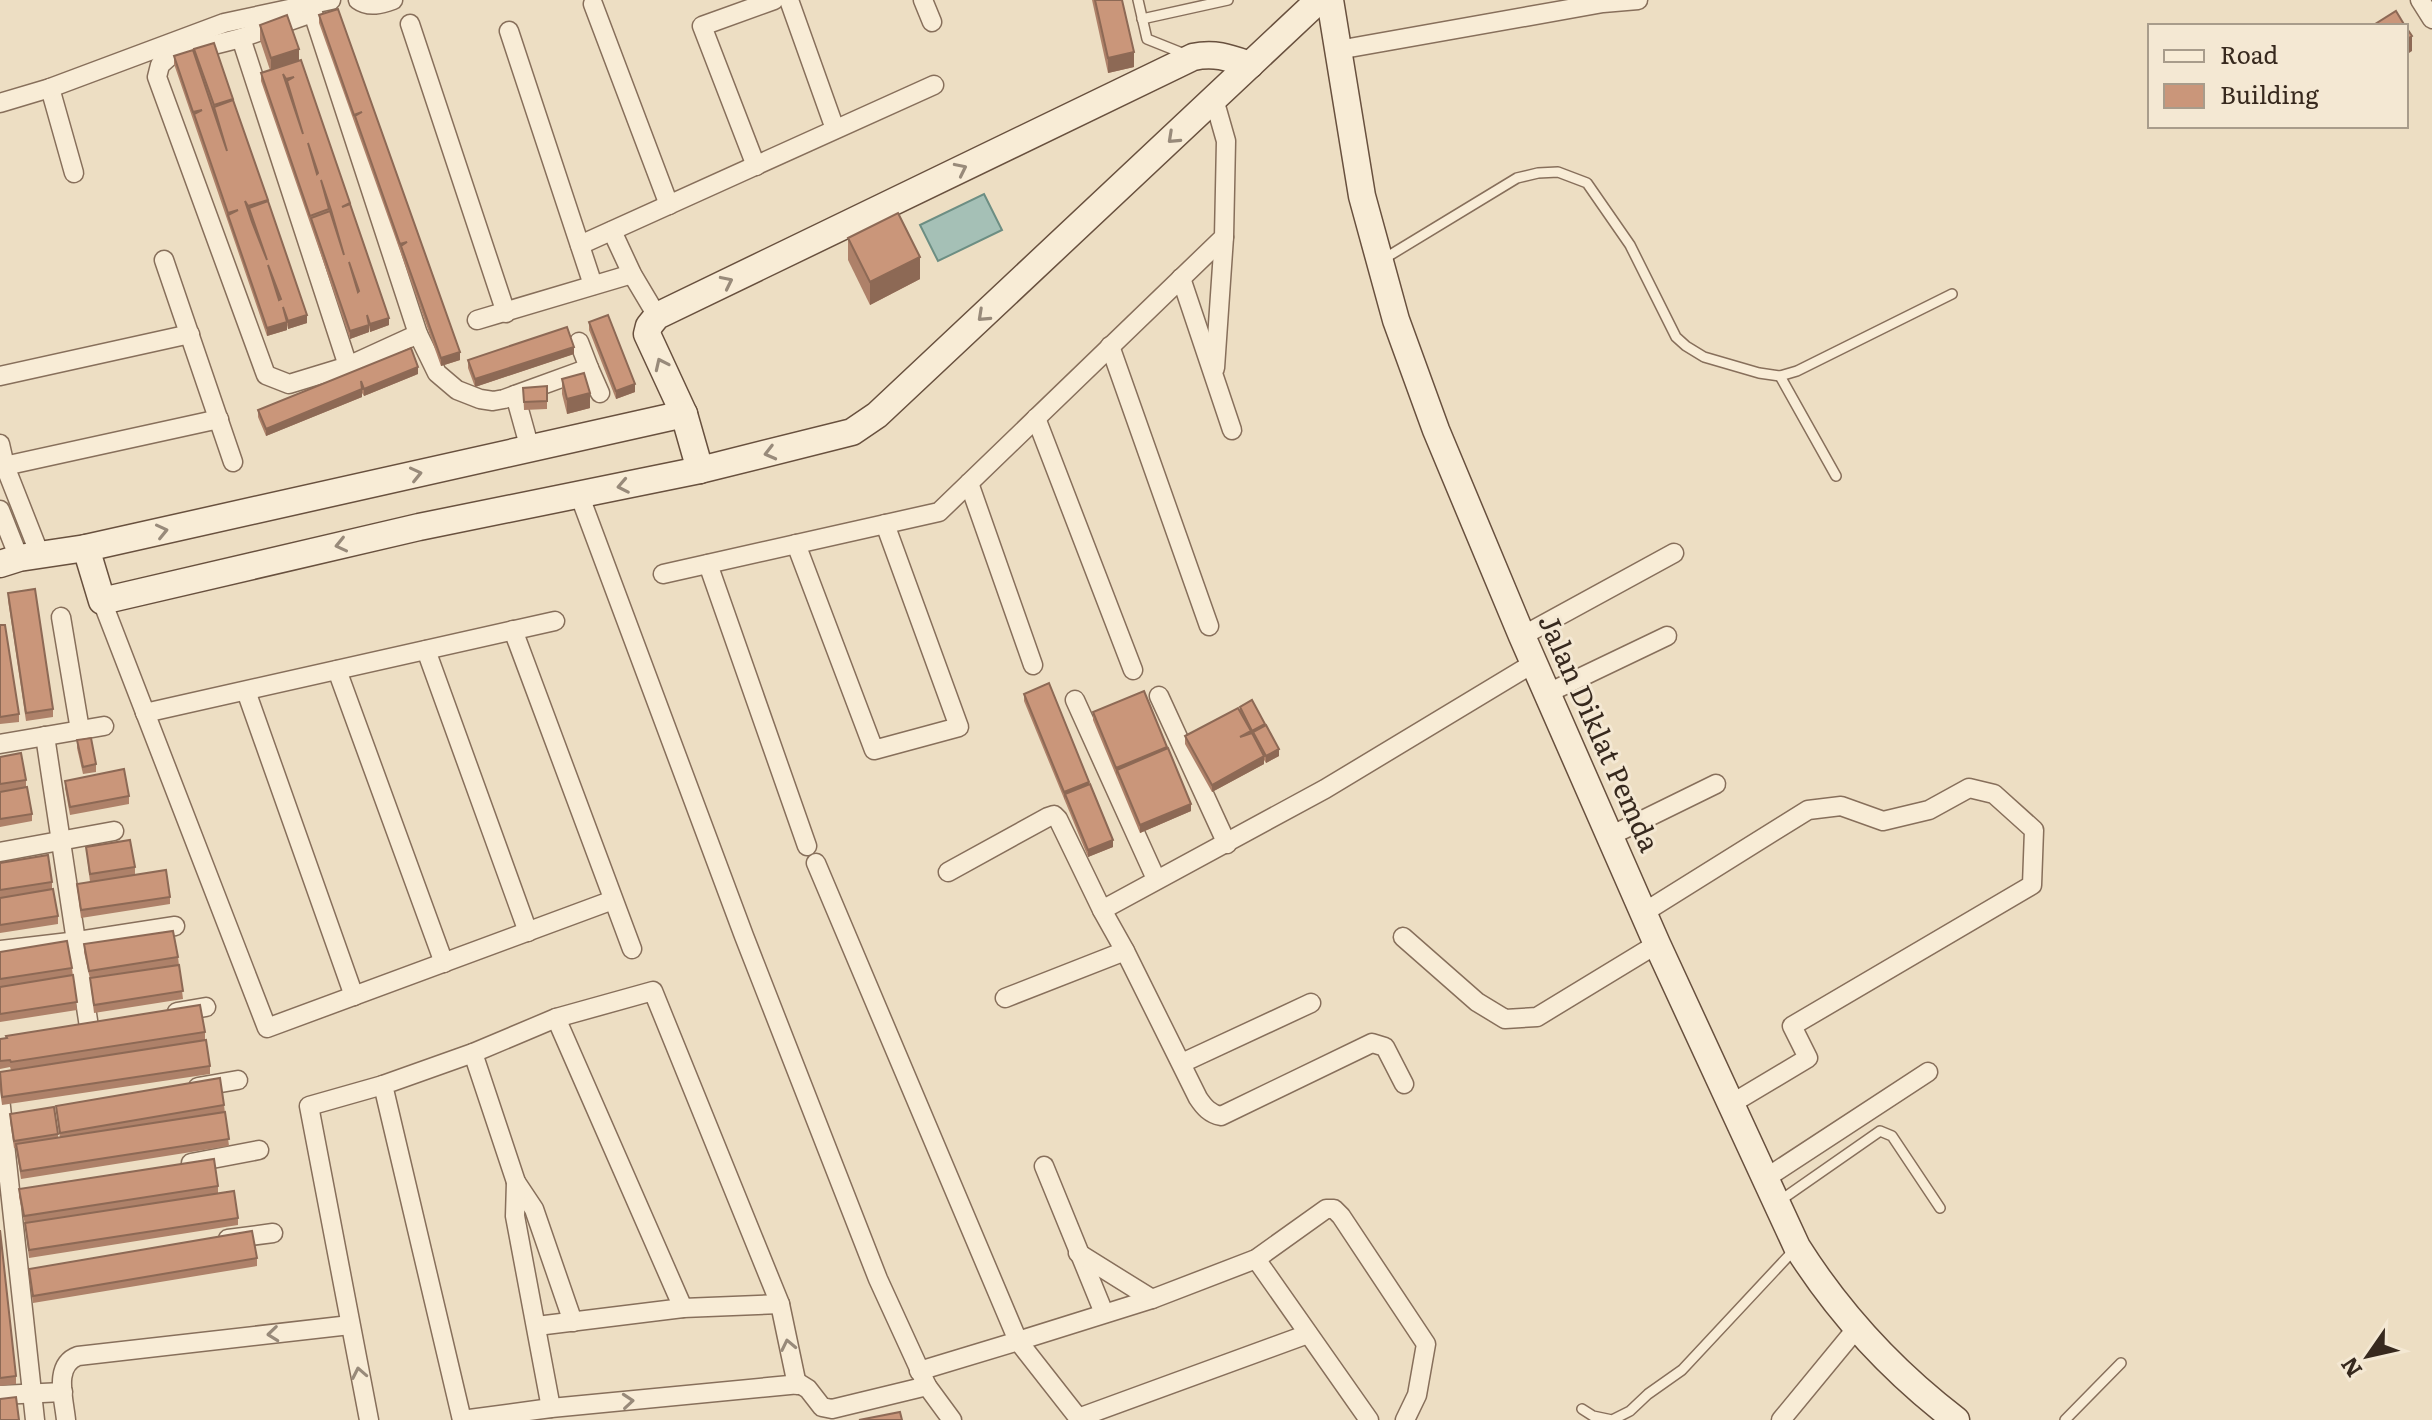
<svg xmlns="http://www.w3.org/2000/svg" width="2432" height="1420" font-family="Literata,serif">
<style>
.water{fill:#a5c0b6;stroke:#6c8e83;stroke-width:2}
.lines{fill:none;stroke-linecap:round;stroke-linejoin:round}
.lane-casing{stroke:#876f5b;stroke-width:12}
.street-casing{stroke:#876f5b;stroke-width:21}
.secondary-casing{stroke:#68503e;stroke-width:29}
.lane{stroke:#f8ecd6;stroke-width:9}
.street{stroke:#f8ecd6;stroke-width:18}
.secondary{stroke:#f8ecd6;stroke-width:26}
.wall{fill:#ae8169}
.shaded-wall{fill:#8d6955}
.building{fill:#ca967a;stroke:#8d6955;stroke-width:2;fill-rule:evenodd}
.oneway{stroke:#988a7a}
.labels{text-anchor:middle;stroke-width:6;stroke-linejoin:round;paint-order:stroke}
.street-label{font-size:28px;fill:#37291e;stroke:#f4e8d3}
</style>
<rect width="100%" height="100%" fill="#eddec3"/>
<!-- water -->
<path class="water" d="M984,194L1002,230L938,261L920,225Z"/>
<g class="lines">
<defs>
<g id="lane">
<path d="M1138,0L1147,39L1187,55"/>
<path d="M1142,19L1228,0"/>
<path d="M1382,260L1517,178L1538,173L1558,172L1587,183L1630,245L1676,337L1686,346L1704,357L1759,373L1780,376L1797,371L1952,294"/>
<path d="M1780,376L1836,476"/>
<path d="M1778,1202L1880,1131L1892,1136L1940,1208"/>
<path d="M1582,1409L1593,1416L1612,1420L1630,1411L1648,1394L1682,1370L1795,1249"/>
<path d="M2065,1420L2121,1363"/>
</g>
<g id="street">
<path d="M358,0C369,8 382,4 393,0"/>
<path d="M789,0L835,129"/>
<path d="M923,0L932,22"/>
<path d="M2420,0L2432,19"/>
<path d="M310,4L418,334L437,373L457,390L480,399L493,401L504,399L589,368L600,393"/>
<path d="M593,4L669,205"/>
<path d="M312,13L241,38L170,56L160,65L157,77L266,375L289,384L348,366"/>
<path d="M410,24L506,313"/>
<path d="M509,31L593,285"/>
<path d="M241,38L348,366L418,334"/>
<path d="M1338,50L1603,3L1638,0"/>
<path d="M50,88L74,173"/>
<path d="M0,103L50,88L224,23L331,0"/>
<path d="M756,166L702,26L774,0"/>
<path d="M612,231L632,274L657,316"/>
<path d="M580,245L934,85"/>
<path d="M164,260L233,462"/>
<path d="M1181,278L1232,430"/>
<path d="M477,320L632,274"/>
<path d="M579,342L589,368"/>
<path d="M1110,346L1209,626"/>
<path d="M1215,368L1224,237"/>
<path d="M0,376L190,334"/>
<path d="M515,395L530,449"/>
<path d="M1036,418L1133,670"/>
<path d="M0,444L5,466L40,555"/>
<path d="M0,467L219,419"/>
<path d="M969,483L1033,665"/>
<path d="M579,494L744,936L878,1279L927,1386L952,1420"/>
<path d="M0,510L19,558"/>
<path d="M796,544L874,750L959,727L885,524"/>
<path d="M708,564L807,846"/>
<path d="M663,574L939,512L1224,237L1226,141L1214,99"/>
<path d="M102,601L267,1028L613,900"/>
<path d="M61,617L80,730"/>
<path d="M513,630L632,949"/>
<path d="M1522,636L1674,553"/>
<path d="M426,650L528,932"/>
<path d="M337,670L444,963"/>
<path d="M246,691L354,996"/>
<path d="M1548,693L1667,636"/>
<path d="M1159,696L1227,844"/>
<path d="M1075,700L1156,879"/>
<path d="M145,713L555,621"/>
<path d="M45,736L89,1027"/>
<path d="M0,744L104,726"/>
<path d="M1610,836L1716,784"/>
<path d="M0,852L114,831"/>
<path d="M816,863L1018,1341L1152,1299L1256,1259L1326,1209H1334L1341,1216L1426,1344L1417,1395L1405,1420"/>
<path d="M948,872L1048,817L1054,815L1058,819L1102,910L1125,951L1198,1098C1204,1107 1210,1114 1221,1116L1372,1043L1385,1047L1404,1084"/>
<path d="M1102,910L1325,789L1534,663"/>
<path d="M1643,913L1808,810L1841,806L1883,821L1929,810L1969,788L1994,794L2034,830L2032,885L1792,1026L1808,1058L1731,1104"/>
<path d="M1403,937L1477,1002L1505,1019L1537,1017L1657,944"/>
<path d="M0,950L78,941L175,926"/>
<path d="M1005,998L1125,951"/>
<path d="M177,1012L206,1007"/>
<path d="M556,1018L683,1308"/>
<path d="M473,1053L516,1182L534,1209L573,1322"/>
<path d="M1182,1063L1311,1003"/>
<path d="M198,1087L238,1080"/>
<path d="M0,1098L35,1420"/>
<path d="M191,1163L259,1150"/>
<path d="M1044,1166L1104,1313"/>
<path d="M1766,1178L1928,1072"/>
<path d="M516,1182L515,1216L551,1408"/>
<path d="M228,1239L273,1233"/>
<path d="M1078,1253L1152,1299"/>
<path d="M1256,1259L1369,1420"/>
<path d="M537,1326L683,1308L780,1304"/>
<path d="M919,1371L1018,1341L1080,1420"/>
<path d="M0,1395L63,1392"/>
<path d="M1078,1418L1308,1334"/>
<path d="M66,1420C64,1399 53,1365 78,1356L350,1325"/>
<path d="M369,1420L309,1106L383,1085"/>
<path d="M462,1420L383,1085L473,1053L556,1018L653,991L780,1304L797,1385"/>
<path d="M462,1420L551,1408L800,1384L808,1389L822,1407L832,1409L927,1386"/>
<path d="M1781,1420L1856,1329"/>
</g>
<g id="secondary">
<path d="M1330,0L1362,196L1396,320L1436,430L1522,636L1657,944L1797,1247C1840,1315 1892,1371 1956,1420"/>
<path d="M700,470L684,414L647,334L649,326L657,316L1193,57C1215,52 1230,58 1250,65"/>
<path d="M86,548L684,414"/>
<path d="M0,564L19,558L86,548L102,601L419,527L700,470L852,432L877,415L1319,0"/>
</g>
</defs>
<!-- lane casing -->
<use href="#lane" class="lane-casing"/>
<!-- street casing -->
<use href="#street" class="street-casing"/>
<!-- secondary casing -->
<use href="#secondary" class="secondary-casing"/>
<!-- lane -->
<use href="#lane" class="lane"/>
<!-- street -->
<use href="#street" class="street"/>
<!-- secondary -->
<use href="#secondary" class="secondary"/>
</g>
<!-- wall -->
<g class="wall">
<path d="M1092,0H1122L1134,67L1108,73Z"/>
<path d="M319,15L460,360L441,366L319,23Z"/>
<path d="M260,25L299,60L350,204L389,325L370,332L369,327V332L350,339L261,81V73L270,70L260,40Z"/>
<path d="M194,49L233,101L307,323L288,329L287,325V330L267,336L174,64V56L194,54Z"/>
<path d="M848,238L920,279L870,305L848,260Z"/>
<path d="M589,322L635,392L616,399L589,330Z"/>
<path d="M574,354L475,387L468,368V360Z"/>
<path d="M418,374L364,396L362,393V397L266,436L258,417V410Z"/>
<path d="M562,379L590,408L567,414L562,394Z"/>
<path d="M547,386V409L524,410L523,388Z"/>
<path d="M8,593L53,709V717L26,721L8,600Z"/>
<path d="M0,625L19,714V722L0,724Z"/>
<path d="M1024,694L1089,784L1113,847L1088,857L1024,701Z"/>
<path d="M1240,707L1265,726L1279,756L1266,763L1264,760V764L1212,792L1185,744V736L1240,711Z"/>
<path d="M1093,712L1167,749L1191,811L1140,833L1093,720Z"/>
<path d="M77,740L96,764V772L83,774L77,748Z"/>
<path d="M0,757L26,780V788L0,792Z"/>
<path d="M65,781L129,796V804L70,815L65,788Z"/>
<path d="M0,792L32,814V821L0,827Z"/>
<path d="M86,847L135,867V875L170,897V904L81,918L77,884L90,882Z"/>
<path d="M0,863L52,882V889L0,898Z"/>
<path d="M0,898L58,916V924L0,933Z"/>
<path d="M84,944L178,957L183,999L94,1013L90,979L84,952Z"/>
<path d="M0,952L72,968L77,1010L0,1022Z"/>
<path d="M205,1032V1040L11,1070L10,1067L0,1069V1039Z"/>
<path d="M210,1066V1074L2,1105L0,1090V1072Z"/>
<path d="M224,1105L229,1146L21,1179L16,1148H14L10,1121V1114L58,1134V1138H60L56,1106Z"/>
<path d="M218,1186V1193L238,1218V1225L29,1258L25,1224L19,1197V1189Z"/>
<path d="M0,1230L16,1376V1384L0,1386Z"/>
<path d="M257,1258V1266L33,1303L29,1276V1269Z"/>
</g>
<!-- shaded-wall -->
<g class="shaded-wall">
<path d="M2412,36V51L2406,55V40Z"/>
<path d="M299,49V64L271,74V58Z"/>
<path d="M1134,52V67L1108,73V58Z"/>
<path d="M920,257V279L870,305V282Z"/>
<path d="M307,315V323L288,329V321Z"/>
<path d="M389,318V325L370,332V324Z"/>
<path d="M287,322V330L267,336V328Z"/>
<path d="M369,325V332L350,339V331Z"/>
<path d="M574,347V354L475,387V379Z"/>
<path d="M460,352V360L441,366V358Z"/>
<path d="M418,367V374L364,396V389Z"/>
<path d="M635,384V392L616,399V391Z"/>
<path d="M362,389V397L266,436V429Z"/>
<path d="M590,393V408L567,414V399Z"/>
<path d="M1167,747V754L1117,770L1116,776V768Z"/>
<path d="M1279,749V756L1266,763V756Z"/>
<path d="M1264,756V764L1212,792V785Z"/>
<path d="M1089,782V790L1065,794L1064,800V792Z"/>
<path d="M1191,804V811L1140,833V825Z"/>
<path d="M1113,840V847L1088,857V850Z"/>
</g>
<!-- building -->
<g class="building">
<path d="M1095,0H1122L1134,52L1108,58Z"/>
<path d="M338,9L460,352L441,358L401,246L407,242L400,244L355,116L362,112L354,115L319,15Z"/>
<path d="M2396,11L2405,26H2372Z"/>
<path d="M287,15L299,49L271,58L260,25Z"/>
<path d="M2406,27L2412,36L2406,40Z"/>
<path d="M214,43L233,99L214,105L194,49Z"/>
<path d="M193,50L227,151L214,107L233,100L268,200L248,206L245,201L252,222L267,260L249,208L268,201L307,315L288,321L283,307L287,322L267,328L228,215L238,210L228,213L194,114L202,110L193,112L174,56ZM268,265L281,299L279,300Z"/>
<path d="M301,60L350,203L342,207L350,204L389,318L370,324L367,315L369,325L350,331L311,218L330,211L344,255L331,210L321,180L329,209L310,216L261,73ZM283,74L286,79L294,77L287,81L303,134ZM308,143L318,173L317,174ZM349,262L359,291L358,292Z"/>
<path d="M898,213L920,257L870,282L848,238Z"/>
<path d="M608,315L635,384L616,391L589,322Z"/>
<path d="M567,327L574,347L475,379L468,360Z"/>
<path d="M411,348L418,367L364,389L361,381L362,389L266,429L258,410Z"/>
<path d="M584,373L590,393L567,399L562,379Z"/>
<path d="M547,386V401L524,402L523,388Z"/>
<path d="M35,589L53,709L26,713L8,593Z"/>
<path d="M0,625H5L19,714L0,717Z"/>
<path d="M1049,683L1089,782L1064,792L1024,694Z"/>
<path d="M1144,691L1167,747L1116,768L1093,712Z"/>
<path d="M1252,700L1265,724L1252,731L1240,707Z"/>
<path d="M1238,708L1251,731L1240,737L1252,733L1264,756L1212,785L1185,736Z"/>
<path d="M1266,725L1279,749L1266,756L1253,732Z"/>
<path d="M91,738L96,764L83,767L77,740Z"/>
<path d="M1168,748L1191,804L1140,825L1117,770Z"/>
<path d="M21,753L26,780L0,784V757Z"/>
<path d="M124,769L129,796L70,807L65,781Z"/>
<path d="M1090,784L1113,840L1088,850L1065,794Z"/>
<path d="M27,787L32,814L0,819V792Z"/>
<path d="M130,840L135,867L90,874L86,847Z"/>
<path d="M48,855L52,882L0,890V863Z"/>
<path d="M166,870L170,897L81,910L77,884Z"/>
<path d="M53,889L58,916L0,925V898Z"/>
<path d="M173,931L178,957L89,971L84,944Z"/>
<path d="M67,941L72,968L0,979V952Z"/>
<path d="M179,965L183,991L94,1005L90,978Z"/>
<path d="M73,975L77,1002L0,1014V987Z"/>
<path d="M200,1005L205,1032L11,1062L10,1060L0,1061V1039L7,1038L6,1036Z"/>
<path d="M206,1040L210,1066L2,1097L0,1072Z"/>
<path d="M220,1078L224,1105L60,1133L56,1106Z"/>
<path d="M54,1107L58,1134L14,1141L10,1114Z"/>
<path d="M225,1112L229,1139L21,1171L16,1144Z"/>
<path d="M214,1159L218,1186L24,1216L19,1189Z"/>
<path d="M234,1191L238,1218L29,1250L25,1223Z"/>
<path d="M0,1230L16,1376L0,1378Z"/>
<path d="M252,1231L257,1258L33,1296L29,1269Z"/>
<path d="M16,1397L19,1420H0V1399Z"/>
<path d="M900,1412L902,1420H859Z"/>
</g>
<!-- one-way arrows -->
<defs><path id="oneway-chevron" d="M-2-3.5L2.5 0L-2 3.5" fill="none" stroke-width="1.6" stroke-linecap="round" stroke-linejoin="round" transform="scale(2)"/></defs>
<g class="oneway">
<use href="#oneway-chevron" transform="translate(1173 138) rotate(137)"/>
<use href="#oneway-chevron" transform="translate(961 169) rotate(-26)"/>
<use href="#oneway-chevron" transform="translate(727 282) rotate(-26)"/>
<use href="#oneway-chevron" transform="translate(983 316) rotate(137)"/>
<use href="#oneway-chevron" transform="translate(661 364) rotate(-115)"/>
<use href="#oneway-chevron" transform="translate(770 453) rotate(166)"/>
<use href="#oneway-chevron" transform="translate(416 474) rotate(-13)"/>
<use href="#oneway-chevron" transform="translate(623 486) rotate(169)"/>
<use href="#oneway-chevron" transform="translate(162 531) rotate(-13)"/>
<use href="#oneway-chevron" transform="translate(341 545) rotate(167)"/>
<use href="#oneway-chevron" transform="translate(273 1334) rotate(174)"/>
<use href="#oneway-chevron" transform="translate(788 1345) rotate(-102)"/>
<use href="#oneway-chevron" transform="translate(359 1373) rotate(-101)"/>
<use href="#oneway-chevron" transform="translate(628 1401) rotate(-5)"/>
</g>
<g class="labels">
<!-- street labels -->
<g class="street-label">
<text transform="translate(1599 733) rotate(66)" y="10">Jalan Diklat Pemda</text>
</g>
</g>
<!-- legend -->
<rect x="2148" y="24" width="260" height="104" fill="#f4e8d3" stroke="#a89c8b" stroke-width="2"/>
<rect x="2164" y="50" width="40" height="12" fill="#f8ecd6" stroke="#a89c8b" stroke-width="2"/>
<text x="2220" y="64" font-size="24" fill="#37291e">Road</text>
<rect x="2164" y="84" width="40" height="24" fill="#ca967a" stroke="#a89c8b" stroke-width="2"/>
<text x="2220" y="104" font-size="24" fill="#37291e">Building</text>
<!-- north arrow -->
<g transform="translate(2368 1356) rotate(236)" stroke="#f4e8d3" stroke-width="6" paint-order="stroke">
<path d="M0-6L14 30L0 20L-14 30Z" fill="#37291e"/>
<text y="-12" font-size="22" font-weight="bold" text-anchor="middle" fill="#37291e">N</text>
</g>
</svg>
